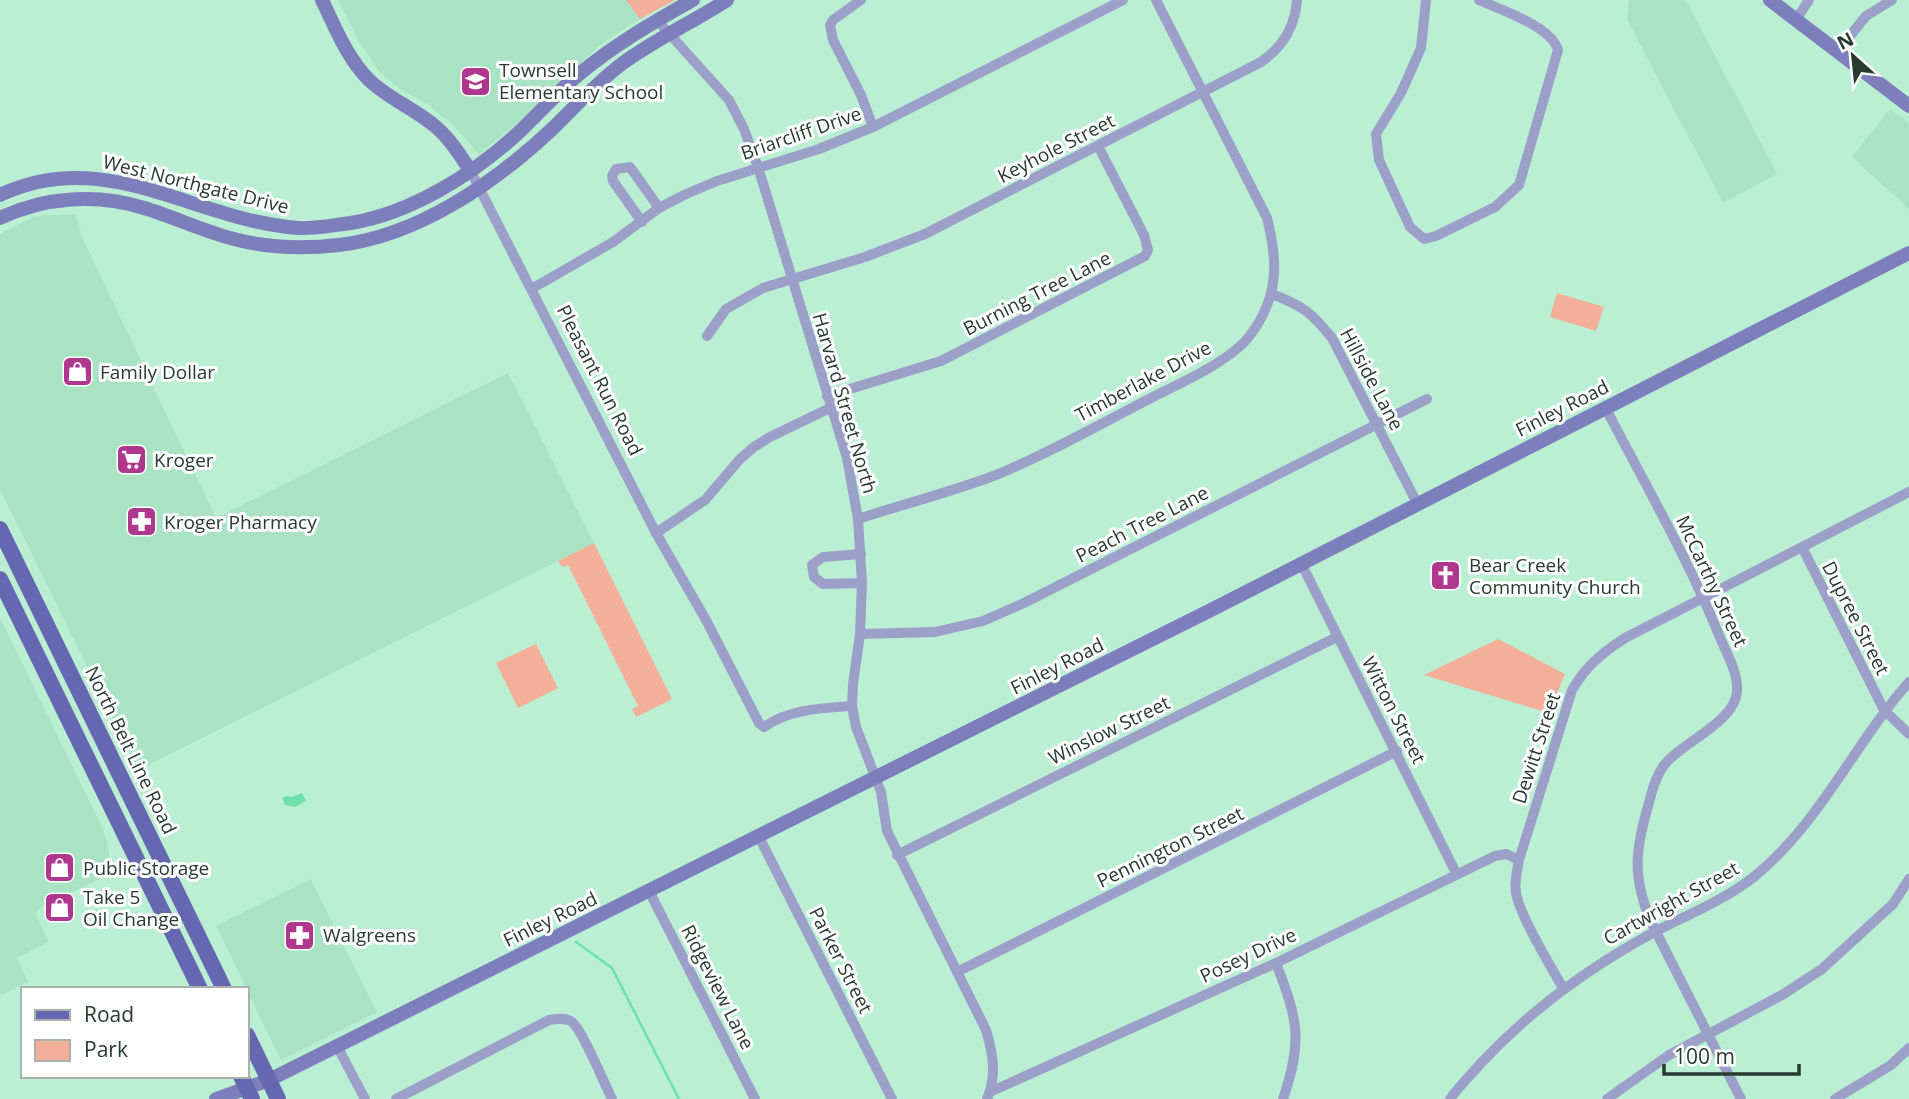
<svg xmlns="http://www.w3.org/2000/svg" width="1909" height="1099" font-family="'Open Sans',sans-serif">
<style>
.built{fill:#a9e3c4}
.green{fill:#f3af97}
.water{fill:#6ee1aa}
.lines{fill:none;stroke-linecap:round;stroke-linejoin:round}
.stream{stroke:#6ee1aa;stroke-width:2.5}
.street{stroke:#9ca0c9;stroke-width:10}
.secondary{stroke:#7c7fbb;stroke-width:14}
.primary{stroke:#6567b0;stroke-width:16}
.labels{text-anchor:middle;stroke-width:6;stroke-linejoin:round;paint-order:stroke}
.poi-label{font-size:19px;fill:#273b30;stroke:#fff;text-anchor:start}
.street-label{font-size:19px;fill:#273b30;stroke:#fff}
</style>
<rect width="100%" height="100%" fill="#bbefd3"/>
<!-- built -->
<g class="built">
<path d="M338,0H626L640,19L601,44L515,125L479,154L452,124L427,104L401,90L380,72L361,45Z"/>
<path d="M1629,0H1686L1777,174L1723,203L1627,19Z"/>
<path d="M1890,109L1909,123V209L1852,157Z"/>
<path d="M76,214L82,237L216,518L508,373L594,543L138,770L0,489V234L35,216Z"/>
<path d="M0,617L105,834L113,872L39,909L36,914L48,942L17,958L28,982L0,996Z"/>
<path d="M311,879L377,1012L281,1060L216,926Z"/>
</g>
<!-- green -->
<g class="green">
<path d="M626,0H675L640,19Z"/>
<path d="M1557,293L1604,307L1596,331L1550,317Z"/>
<path d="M594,543L672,699L636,717L632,709L638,706L568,565L562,567L558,561Z"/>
<path d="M1498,639L1565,674L1549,713L1424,675Z"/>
<path d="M536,644L558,688L518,708L496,663Z"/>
</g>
<!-- water -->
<path class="water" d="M302,793L306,801L295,807L285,805L282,798L287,796L292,797Z"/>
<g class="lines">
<!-- stream -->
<path class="stream" d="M576,942L612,968L679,1099"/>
<!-- street -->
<g class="street">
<path d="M861,0L833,20L830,25L833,40L861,95L873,127"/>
<path d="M1426,0L1421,48L1401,93L1376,134L1379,160L1410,227L1424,239L1436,236L1495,207L1519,185L1558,50C1551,26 1501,10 1479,0"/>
<path d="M657,20L729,100L744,129L758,167L847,458L858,519L862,583L860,634L853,684L852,706L856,727L881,792L887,831L986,1030C993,1053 997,1076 987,1099"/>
<path d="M1796,20L1809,0"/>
<path d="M1837,52L1866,16L1892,0"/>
<path d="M470,170L656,533L706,620L759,723L764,727C789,709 822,708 852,706"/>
<path d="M642,222L613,181L612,176L616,169L630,167L659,208"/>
<path d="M533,288L613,242L659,208L686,194L717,181L819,149L873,127L1123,0"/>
<path d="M1272,294C1303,306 1311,312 1332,338L1417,503"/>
<path d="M707,336L726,309L763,288L865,257L925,234L1261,62C1283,47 1295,27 1297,0"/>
<path d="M827,396L941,361L1145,256L1148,250L1144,235L1098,146"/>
<path d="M1605,407C1645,484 1689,560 1721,640C1728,656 1738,673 1737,691C1736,721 1683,742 1665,764C1656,775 1652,790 1649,803C1635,850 1632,876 1651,922L1741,1099"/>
<path d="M858,519C904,504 951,492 996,475C1050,453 1102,423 1153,397C1182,382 1233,360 1251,334C1279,296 1278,261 1267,218L1156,0"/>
<path d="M656,533L705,500L740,459L754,447L770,437L830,408"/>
<path d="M1802,547L1884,710L1909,734"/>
<path d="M861,554L823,557L812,565L814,577L823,584L862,583"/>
<path d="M1301,563L1456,873"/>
<path d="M860,634L935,632L983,621L1024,603L1427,399"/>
<path d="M759,837L892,1099"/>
<path d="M897,855L1337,637"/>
<path d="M649,891L755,1099"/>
<path d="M1276,963C1298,1020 1303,1040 1283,1099"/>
<path d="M957,972L1397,751"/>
<path d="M1563,988C1550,965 1520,916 1516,893C1514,882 1517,871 1519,860L1572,690C1586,666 1602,653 1625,638L1909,492"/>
<path d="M337,1046L365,1099"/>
<path d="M990,1092L1276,963L1495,856L1506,854L1519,860"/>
<path d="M396,1099L549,1020C556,1019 566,1017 572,1022C583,1031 604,1083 612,1099"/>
<path d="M1450,1099C1459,1086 1471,1075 1481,1063C1531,1010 1585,970 1649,935C1684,916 1724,901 1755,876C1820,823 1854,744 1909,682"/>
<path d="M1607,1099L1669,1055L1782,995L1822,969L1893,904L1909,879"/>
<path d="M1835,1099L1891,1065L1909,1048"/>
</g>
<!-- secondary -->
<g class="secondary">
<path d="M322,0C335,27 347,58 369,80C389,99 415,109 436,127C450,139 460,155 470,170"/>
<path d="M1770,0L1909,106"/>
<path d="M0,195C106,145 193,220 298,228C315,229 334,225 351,223C411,213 472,175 517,134C538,115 556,93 578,75C614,45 652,23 693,0"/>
<path d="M0,218C44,197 97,193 144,208C174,217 203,231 234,239C268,248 304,249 339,245C417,236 493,184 550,131C574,108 596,83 623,63C656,39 693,22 727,0"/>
<path d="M216,1099L269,1080L1211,610L1909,253"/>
</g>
<!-- primary -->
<g class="primary">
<path d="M0,529L224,989"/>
<path d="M0,579L200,989"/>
<path d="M247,1035L278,1099"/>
<path d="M241,1076L252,1099"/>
</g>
</g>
<!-- icons -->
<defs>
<symbol id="school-square" viewBox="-11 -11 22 22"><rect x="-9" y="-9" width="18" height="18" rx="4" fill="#af388e" stroke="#fff"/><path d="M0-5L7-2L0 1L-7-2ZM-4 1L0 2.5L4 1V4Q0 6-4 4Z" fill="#fff"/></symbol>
<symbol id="shop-square" viewBox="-11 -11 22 22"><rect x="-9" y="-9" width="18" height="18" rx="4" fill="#af388e" stroke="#fff"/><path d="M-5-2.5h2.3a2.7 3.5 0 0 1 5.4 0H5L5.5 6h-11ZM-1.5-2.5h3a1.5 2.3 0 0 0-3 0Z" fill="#fff"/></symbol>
<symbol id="supermarket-square" viewBox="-11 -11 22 22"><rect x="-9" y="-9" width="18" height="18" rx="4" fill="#af388e" stroke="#fff"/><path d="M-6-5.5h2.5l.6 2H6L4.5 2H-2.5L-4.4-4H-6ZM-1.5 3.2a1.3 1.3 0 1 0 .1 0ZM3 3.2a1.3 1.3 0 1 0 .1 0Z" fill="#fff"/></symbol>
<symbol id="pharmacy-square" viewBox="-11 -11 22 22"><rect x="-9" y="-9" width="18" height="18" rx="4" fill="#af388e" stroke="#fff"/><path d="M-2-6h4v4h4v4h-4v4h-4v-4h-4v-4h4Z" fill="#fff"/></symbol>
<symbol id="church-square" viewBox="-11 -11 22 22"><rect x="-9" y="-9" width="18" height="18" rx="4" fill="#af388e" stroke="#fff"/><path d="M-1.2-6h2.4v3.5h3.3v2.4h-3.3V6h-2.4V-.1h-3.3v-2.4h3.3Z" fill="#fff"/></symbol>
</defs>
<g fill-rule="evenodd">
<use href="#school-square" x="458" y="64" width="35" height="35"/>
<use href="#shop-square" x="60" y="354" width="35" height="35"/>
<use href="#supermarket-square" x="114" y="442" width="35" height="35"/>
<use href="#pharmacy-square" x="124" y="504" width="35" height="35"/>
<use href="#church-square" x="1428" y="558" width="35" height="35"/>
<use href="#shop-square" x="42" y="850" width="35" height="35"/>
<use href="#shop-square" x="42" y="890" width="35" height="35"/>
<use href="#pharmacy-square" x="282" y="918" width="35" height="35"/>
</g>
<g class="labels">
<!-- poi labels -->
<g class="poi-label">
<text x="499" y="77">Townsell<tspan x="499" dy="22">Elementary School</tspan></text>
<text x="100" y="379">Family Dollar</text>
<text x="154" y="467">Kroger</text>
<text x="164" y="529">Kroger Pharmacy</text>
<text x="1469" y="572">Bear Creek<tspan x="1469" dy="22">Community Church</tspan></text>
<text x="83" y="875">Public Storage</text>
<text x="83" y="904">Take 5<tspan x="83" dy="22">Oil Change</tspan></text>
<text x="323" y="942">Walgreens</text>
</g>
<!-- street labels -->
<g class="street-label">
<text transform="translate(801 133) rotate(-19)" y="7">Briarcliff Drive</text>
<text transform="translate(1056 148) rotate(-27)" y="7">Keyhole Street</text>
<text transform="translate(196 184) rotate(14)" y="7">West Northgate Drive</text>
<text transform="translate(1037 293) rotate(-27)" y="7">Burning Tree Lane</text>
<text transform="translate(1372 379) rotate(62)" y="7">Hillside Lane</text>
<text transform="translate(600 380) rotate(63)" y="7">Pleasant Run Road</text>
<text transform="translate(1143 381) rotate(-28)" y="7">Timberlake Drive</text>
<text transform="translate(845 403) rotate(74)" y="7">Harvard Street North</text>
<text transform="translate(1562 408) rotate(-27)" y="7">Finley Road</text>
<text transform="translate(1142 524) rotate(-27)" y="7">Peach Tree Lane</text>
<text transform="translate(1712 581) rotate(65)" y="7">McCarthy Street</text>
<text transform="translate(1856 618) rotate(63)" y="7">Dupree Street</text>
<text transform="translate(1057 666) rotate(-27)" y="7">Finley Road</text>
<text transform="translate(1394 710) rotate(63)" y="7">Witton Street</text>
<text transform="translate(1109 730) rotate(-26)" y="7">Winslow Street</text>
<text transform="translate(1536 748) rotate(-72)" y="7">Dewitt Street</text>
<text transform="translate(131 750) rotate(64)" y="7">North Belt Line Road</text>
<text transform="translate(1170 847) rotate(-26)" y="7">Pennington Street</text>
<text transform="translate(1671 903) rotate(-29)" y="7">Cartwright Street</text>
<text transform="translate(550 919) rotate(-26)" y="7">Finley Road</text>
<text transform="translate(1248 955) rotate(-25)" y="7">Posey Drive</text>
<text transform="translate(841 960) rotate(63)" y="7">Parker Street</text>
<text transform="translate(718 987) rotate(63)" y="7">Ridgeview Lane</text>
</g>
</g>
<!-- legend -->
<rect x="21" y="987" width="228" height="91" fill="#ffffff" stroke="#a9b1ac" stroke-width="2"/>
<rect x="35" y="1010" width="35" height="10" fill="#6567b0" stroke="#a9b1ac" stroke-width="2"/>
<text x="84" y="1022" font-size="21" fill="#273b30">Road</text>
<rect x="35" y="1040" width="35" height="21" fill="#f3af97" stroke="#a9b1ac" stroke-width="2"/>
<text x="84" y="1057" font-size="21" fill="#273b30">Park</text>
<!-- north arrow -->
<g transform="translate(1853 56) rotate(333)" stroke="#ffffff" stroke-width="5" paint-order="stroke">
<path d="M0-5L12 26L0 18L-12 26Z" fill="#273b30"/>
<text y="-10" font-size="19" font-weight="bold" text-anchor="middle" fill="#273b30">N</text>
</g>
<!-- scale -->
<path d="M1664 1064v10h135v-10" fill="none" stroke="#273b30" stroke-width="3.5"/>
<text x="1674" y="1064" font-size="21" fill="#273b30" stroke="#ffffff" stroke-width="5" paint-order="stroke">100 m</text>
</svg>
